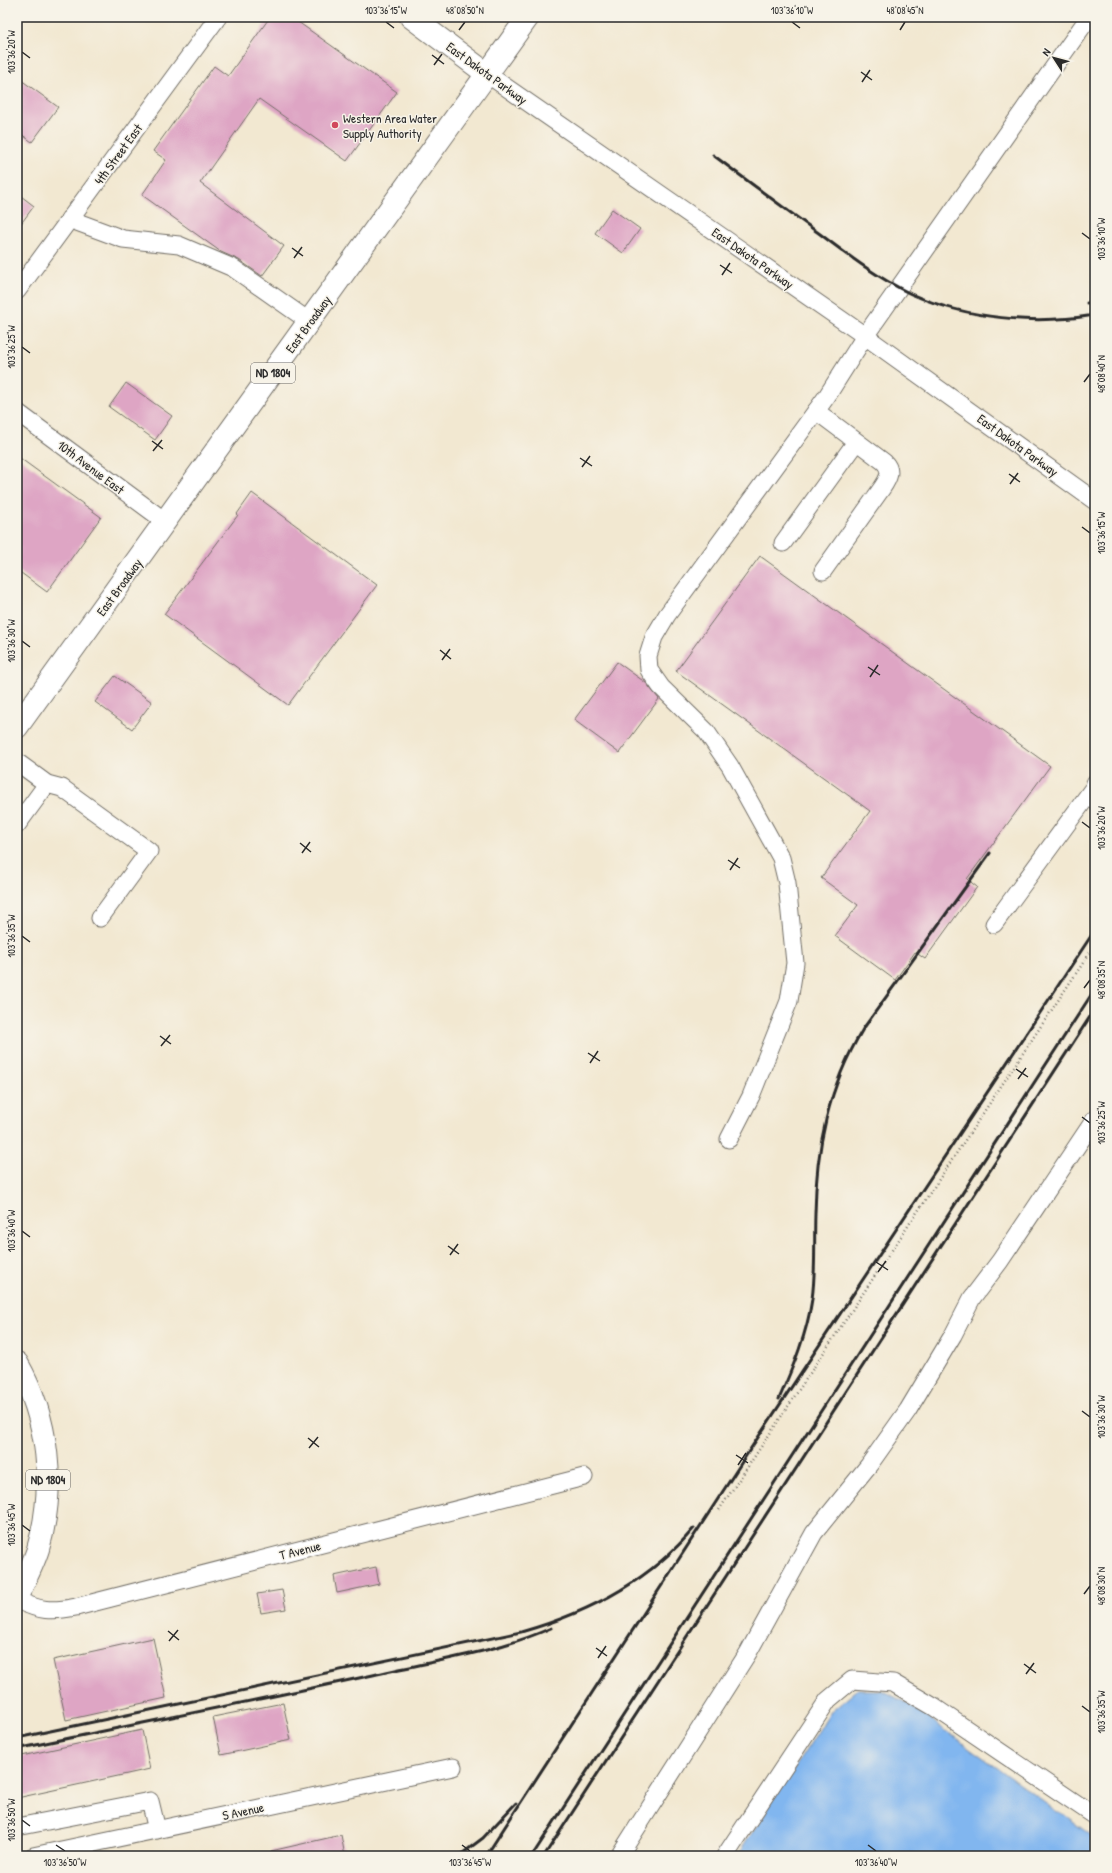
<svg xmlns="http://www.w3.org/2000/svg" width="1112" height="1873" font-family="'Patrick Hand',sans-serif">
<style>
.water{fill:#81b6ef;stroke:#56708d}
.building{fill:#dea5c4}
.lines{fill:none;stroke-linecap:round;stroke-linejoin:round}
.minor-casing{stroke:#716d65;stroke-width:19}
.major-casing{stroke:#716d65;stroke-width:24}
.path{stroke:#716d65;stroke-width:2.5;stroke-dasharray:1 3;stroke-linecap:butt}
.minor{stroke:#fff;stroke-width:17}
.major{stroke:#fff;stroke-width:22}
.rail{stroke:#2b2b2b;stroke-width:3}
.ticks{fill:none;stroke:#2b2b2b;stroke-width:1.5}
.poi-dot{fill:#d1495b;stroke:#f7f3e8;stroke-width:1.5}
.labels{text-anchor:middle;stroke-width:3;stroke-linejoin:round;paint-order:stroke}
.shield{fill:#f7f3e8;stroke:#686764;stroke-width:1}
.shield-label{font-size:12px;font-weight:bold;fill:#2b2b2b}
.street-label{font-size:13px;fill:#2b2b2b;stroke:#f7f3e8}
.poi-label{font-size:13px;fill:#2b2b2b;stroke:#f7f3e8;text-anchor:start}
.neatline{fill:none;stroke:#2b2b2b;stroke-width:1.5}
.ticks-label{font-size:10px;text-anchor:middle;fill:#2b2b2b}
</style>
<rect width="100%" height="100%" fill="#f7f3e8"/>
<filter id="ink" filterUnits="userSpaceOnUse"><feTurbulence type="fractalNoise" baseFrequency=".025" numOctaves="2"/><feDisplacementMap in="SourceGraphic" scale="8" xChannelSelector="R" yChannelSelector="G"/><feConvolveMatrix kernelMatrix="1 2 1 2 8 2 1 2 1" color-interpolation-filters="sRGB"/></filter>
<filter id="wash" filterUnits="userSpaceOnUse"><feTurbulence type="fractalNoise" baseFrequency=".012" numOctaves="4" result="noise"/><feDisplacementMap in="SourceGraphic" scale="16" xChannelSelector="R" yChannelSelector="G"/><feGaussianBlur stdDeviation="0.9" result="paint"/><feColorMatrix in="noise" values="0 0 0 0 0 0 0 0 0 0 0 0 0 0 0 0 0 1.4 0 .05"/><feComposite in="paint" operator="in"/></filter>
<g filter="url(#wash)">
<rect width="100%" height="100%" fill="#f2e8d1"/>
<!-- water -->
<path class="water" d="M856,1690H881L910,1705L1095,1838V1856H737L832,1710Z"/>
<g id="blocks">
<!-- building -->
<g class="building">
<path d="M270,17H291L397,92L347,161L259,99L200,183L284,246L262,276L239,260L221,252L142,195L166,160L153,151L214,66L228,76Z"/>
<path d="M17,77L58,107L32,142L17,131Z"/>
<path d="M17,193L34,206L17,229Z"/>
<path d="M612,209L640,229L623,253L595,233Z"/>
<path d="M126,383L172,416L155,440L109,407Z"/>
<path d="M17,456L101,517L47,592L17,570Z"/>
<path d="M252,493L377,585L288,705L164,614L238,515L237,514Z"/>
<path d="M760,556L1050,766L967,879L977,887L925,959L915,952L895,980L835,936L858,905L821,878L870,811L676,671Z"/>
<path d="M617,662L646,683L659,699L619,753L574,720Z"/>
<path d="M115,676L152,702L132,729L95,702Z"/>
<path d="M376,1567L379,1584L337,1593L334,1576Z"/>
<path d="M282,1590L286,1609L261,1613L257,1594Z"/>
<path d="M153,1638L166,1698L66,1720L53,1660Z"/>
<path d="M283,1703L291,1740L221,1755L213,1717Z"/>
<path d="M142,1730L150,1769L17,1798V1757Z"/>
<path d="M341,1835L345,1856H272L271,1851Z"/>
</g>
</g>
</g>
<g filter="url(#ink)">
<use href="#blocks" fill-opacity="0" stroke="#716d65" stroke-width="1"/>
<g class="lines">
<defs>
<g id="minor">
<path d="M487,74L865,336L1095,501"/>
<path d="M69,219L123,239L179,245L233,268L310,322"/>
<path d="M17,291L218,17"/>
<path d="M816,411L884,462C893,471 888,479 882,488L823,571"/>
<path d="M17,412L166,522"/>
<path d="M783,543L856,442"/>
<path d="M17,762L47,784L62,788L149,851L100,918"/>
<path d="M17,825L47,784"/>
<path d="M994,924L1094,787L1095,783"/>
<path d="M729,1139L751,1096L789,1001L795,963L787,883L781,858L730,766L706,731L661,687L649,670L648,656L654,637L667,615L827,396L865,336L1089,17"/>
<path d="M17,1600C40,1611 51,1612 76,1607L584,1477"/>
<path d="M17,1827L150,1801L157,1830"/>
<path d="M33,1856L453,1767"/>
<path d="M619,1856L748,1653L814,1533L869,1465L908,1410L953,1335L972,1298L1000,1261L1095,1119"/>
<path d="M725,1856L828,1700L852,1680L893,1683L934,1707L1095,1816"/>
</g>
<g id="major">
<path d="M411,17L487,74"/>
<path d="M17,727L528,17"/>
<path d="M17,1363C49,1419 56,1487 38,1549C33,1565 25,1580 17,1596"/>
</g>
</defs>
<!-- minor casing -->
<use href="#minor" class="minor-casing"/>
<!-- major casing -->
<use href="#major" class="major-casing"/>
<!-- path -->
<path class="path" d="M719,1510L1095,945"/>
<!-- minor -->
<use href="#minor" class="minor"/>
<!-- major -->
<use href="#major" class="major"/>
<!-- rail -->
<g class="rail">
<path d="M713,155C749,182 784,208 820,234C849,256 878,278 911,294C968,319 1034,325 1095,315"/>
<path d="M1087,303L1095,302"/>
<path d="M779,1399C793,1367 807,1334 812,1299C816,1271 814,1242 815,1214C816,1148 828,1087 863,1029L990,853"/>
<path d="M17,1738L521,1632C588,1613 649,1582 694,1528"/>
<path d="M17,1749C136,1724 254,1701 373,1675C432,1661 495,1653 551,1628"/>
<path d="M459,1856L483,1838L516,1803"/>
<path d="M486,1856L751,1448L1095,930"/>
<path d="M532,1856L1095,989"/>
<path d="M544,1856L1095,1009"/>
</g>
</g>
</g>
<!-- ticks -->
<path class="ticks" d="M386,22L394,28M792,22L800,28M459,30L465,22M900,30L905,22M22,52L30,58M432,55L444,64M434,65L442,54M861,72L872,80M862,82L870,70M1082,233L1090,239M292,248L303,256M294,258L302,247M720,265L732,273M722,275L730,263M22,347L30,353M1084,382L1090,374M152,441L163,449M153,451L162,440M580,458L592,466M582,467L590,456M1009,474L1020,482M1010,484L1018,473M1082,527L1090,533M22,641L30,647M440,650L451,659M442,660L450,649M868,667L880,675M870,677L878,665M1082,822L1090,828M300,843L311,852M302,853L310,842M728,860L740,868M730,870L738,858M22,936L30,942M1084,988L1090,980M160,1036L171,1044M161,1046L170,1035M588,1053L600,1061M590,1063L598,1051M1016,1069L1028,1077M1018,1079L1026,1068M1082,1117L1090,1123M22,1231L30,1237M448,1246L459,1254M450,1255L458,1244M876,1262L888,1270M878,1272L886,1261M1082,1411L1090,1417M308,1438L319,1447M309,1448L318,1437M736,1455L748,1463M738,1465L746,1453M22,1525L30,1531M1084,1594L1090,1586M168,1631L179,1640M169,1641L178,1630M596,1648L607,1656M598,1658L606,1646M1024,1664L1036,1673M1026,1674L1034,1663M1082,1706L1090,1712M22,1820L30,1826M56,1845L65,1851M462,1845L470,1851M868,1845L876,1851"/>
<!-- markers -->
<circle class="poi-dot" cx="335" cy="125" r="4"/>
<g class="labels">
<!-- shield labels -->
<g class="shield">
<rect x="251" y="363" width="44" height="20" rx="3"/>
<rect x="26" y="1470" width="44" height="20" rx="3"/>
</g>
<g class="shield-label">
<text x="273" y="377">ND 1804</text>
<text x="48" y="1484">ND 1804</text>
</g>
<!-- street labels -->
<g class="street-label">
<text transform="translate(487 73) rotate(36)" y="5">East Dakota Parkway</text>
<text transform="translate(118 154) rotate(-54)" y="5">4th Street East</text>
<text transform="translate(753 258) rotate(35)" y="5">East Dakota Parkway</text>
<text transform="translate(308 324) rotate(-54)" y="5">East Broadway</text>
<text transform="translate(1018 445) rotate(36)" y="5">East Dakota Parkway</text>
<text transform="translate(91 467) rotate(37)" y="5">10th Avenue East</text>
<text transform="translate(119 587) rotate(-54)" y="5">East Broadway</text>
<text transform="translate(300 1550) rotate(-14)" y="5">T Avenue</text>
<text transform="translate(243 1811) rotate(-12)" y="5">S Avenue</text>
</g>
<!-- poi labels -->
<g class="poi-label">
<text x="343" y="123">Western Area Water<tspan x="343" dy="15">Supply Authority</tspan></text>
</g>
</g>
<!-- margin -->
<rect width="1112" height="1873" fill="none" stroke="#f7f3e8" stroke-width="44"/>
<!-- north arrow -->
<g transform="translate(1054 58) rotate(306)" stroke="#f7f3e8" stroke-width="3" paint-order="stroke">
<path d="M0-3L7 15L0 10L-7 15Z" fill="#2b2b2b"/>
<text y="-6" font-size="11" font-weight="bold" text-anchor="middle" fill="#2b2b2b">N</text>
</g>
<rect x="22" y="22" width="1068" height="1829" class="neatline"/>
<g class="ticks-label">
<text x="386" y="14">103°36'15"W</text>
<text x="465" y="14">48°08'50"N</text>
<text x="792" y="14">103°36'10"W</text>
<text x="905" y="14">48°08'45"N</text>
<text transform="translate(11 52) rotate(-90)" y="4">103°36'20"W</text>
<text transform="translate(1101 239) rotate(-90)" y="4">103°36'10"W</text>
<text transform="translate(11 347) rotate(-90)" y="4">103°36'25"W</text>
<text transform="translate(1101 374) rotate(-90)" y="4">48°08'40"N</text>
<text transform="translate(1101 533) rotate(-90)" y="4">103°36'15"W</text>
<text transform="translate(11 641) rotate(-90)" y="4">103°36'30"W</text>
<text transform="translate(1101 828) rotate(-90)" y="4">103°36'20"W</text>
<text transform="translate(11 936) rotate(-90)" y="4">103°36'35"W</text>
<text transform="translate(1101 980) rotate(-90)" y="4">48°08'35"N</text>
<text transform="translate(1101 1123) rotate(-90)" y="4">103°36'25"W</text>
<text transform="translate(11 1231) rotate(-90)" y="4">103°36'40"W</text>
<text transform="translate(1101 1417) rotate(-90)" y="4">103°36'30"W</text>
<text transform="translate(11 1525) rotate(-90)" y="4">103°36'45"W</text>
<text transform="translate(1101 1586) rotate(-90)" y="4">48°08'30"N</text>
<text transform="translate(1101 1712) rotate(-90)" y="4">103°36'35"W</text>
<text transform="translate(11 1820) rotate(-90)" y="4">103°36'50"W</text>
<text x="65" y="1866">103°36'50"W</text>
<text x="470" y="1866">103°36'45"W</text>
<text x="876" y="1866">103°36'40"W</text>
</g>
</svg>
